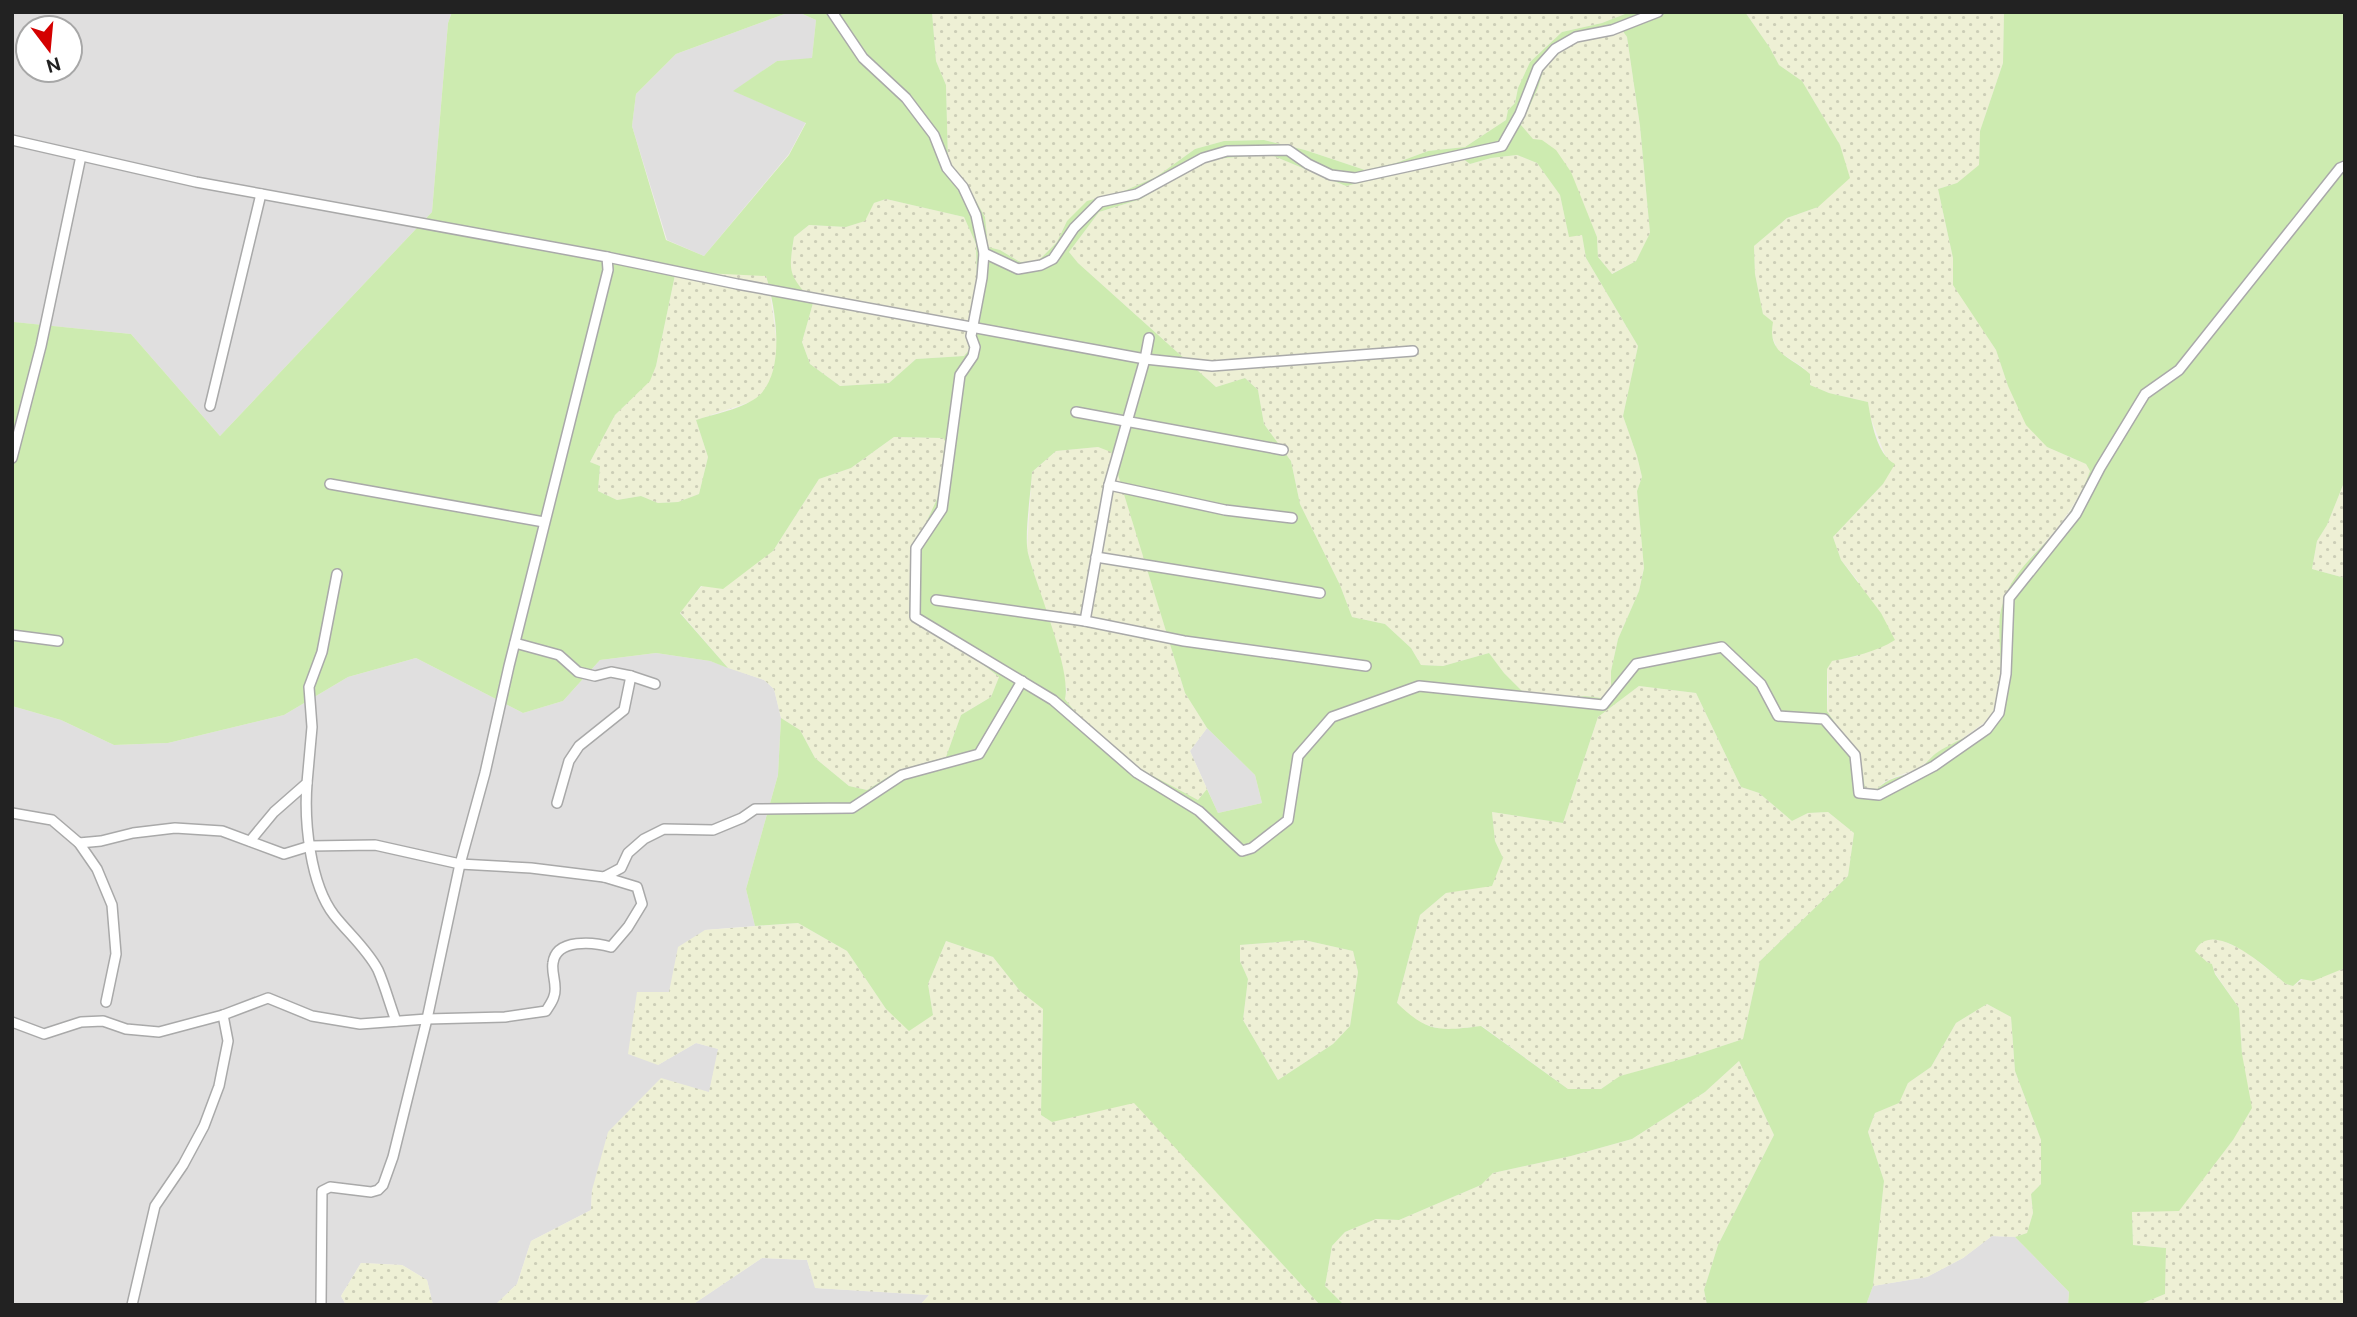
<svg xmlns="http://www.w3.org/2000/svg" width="2357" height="1317" font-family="Ubuntu,sans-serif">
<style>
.residential{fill:#e0dfdf;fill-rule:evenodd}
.farmland{fill:url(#farmland-dots)}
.grass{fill:#cdebb0;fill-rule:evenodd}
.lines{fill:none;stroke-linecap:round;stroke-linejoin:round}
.minor-casing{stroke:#a9a9a9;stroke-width:12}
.minor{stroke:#fff;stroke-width:9}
</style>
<defs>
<pattern id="farmland-dots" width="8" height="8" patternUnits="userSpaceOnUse" patternTransform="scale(1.75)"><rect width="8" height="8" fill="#eef0d5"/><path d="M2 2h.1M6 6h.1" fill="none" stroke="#ccceb7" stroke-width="1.8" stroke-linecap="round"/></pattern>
</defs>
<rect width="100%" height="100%" fill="#f2efe9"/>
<!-- residential -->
<g class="residential">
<path d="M12,12H452L448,23L432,212L220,436L131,334L13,322L12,320ZM28,28H70V70H28Z"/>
<path d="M790,12H798L816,20L812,59L777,61L734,91L806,122L789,154L704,256L667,240L632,126L636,94L676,54Z"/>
<path d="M656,653L710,661L764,680L774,689L781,718L778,775L746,889L755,926L705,930L658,1065L696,1043L719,1049L709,1093L592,1190L591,1210L531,1241L517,1284L495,1305H433L427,1280L402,1265L361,1263L341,1296L346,1305H12V706L61,720L114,745L168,743L284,715L348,677L416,658L523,713L563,701L600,660Z"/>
<path d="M1207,728L1255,775L1262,803L1218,813L1190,751Z"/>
<path d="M1992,1236L2015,1237L2069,1292L2068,1305H1866L1873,1286L1927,1277L1963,1258Z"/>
<path d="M762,1258L807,1260L816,1288L929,1295L920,1305H692Z"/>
</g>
<!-- farmland -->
<g class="farmland">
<path d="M932,12H1630L1602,23L1562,32L1530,62L1518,88L1515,103L1508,110L1506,120L1465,147L1428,151L1396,163L1365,170L1305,150L1264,140L1224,141L1195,149L1156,177L1124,191L1067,221L1057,242L1038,261L1020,262L1000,250L987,247L985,217L975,199L948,161L946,85L936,61Z"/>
<path d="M1745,12H2004L2003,63L1980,131L1979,166L1957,183L1938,189L1953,258L1954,285L1996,350L2008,386L2047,447L2086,464L2090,471L2085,487L2058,528L2031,557L2007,591L2000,614V676L1998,702L1992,717L1959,741L1937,753L1918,769L1897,776L1884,782L1877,789L1865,788L1861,761L1827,711L1828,691L1827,669L1831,661L1858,656V581L1841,560L1833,537L1883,484L1887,460L1870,416L1868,402L1829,393L1810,385L1804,368L1778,351L1763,314L1755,274L1754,246L1787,218L1818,207L1840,145L1802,81L1779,65L1770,48Z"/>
<path d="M1622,30L1627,37L1640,126L1650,233L1636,261L1611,274L1598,257L1597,237L1584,206L1521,125L1538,88L1545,65L1568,45Z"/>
<path d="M1269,154L1346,186L1463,159L1470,164L1491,158L1517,155L1537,163L1560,195L1569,236L1582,235L1586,258L1638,346L1623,416L1637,456L1642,477L1637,491L1644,567L1639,591L1618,639L1611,671V688L1601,698L1585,696L1570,698L1525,694L1504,673L1489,653L1443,666L1421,665L1411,648L1385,624L1352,617L1340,585L1300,504L1291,461L1264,424L1258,390L1245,378L1216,387L1078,263L1069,252L1099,212L1141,199L1205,160Z"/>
<path d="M886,199L964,217L976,244L977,286L966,330L969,350L964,356L916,359L889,383L840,386L810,364L802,342L813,303L797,284L789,269L794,237L809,225L846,227L864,221L874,203Z"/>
<path d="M683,272L766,275L769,287L778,350L771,379L764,391L753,401L696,420L708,457L699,494L678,502L658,503L641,496L617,500L598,491L600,466L590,462L615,415L650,380L656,366L675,275Z"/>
<path d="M894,437L943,438L945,440L938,497L911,555L909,616L940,639L976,659L999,677L991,697L961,715L946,757L899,770L867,790L849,786L815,758L800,730L781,718L774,689L764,680L728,668L680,612L702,586L773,551L819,479L851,468Z"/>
<path d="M1098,447L1111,451L1185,693L1207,728L1190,751L1207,789L1198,800L1141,770L1079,717L1065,699L1067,690L1027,549L1032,472L1056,451Z"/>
<path d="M2345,480V578L2312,569L2317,541L2327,525Z"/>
<path d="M1639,686L1696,693L1741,787L1759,793L1792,821L1808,813L1828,812L1854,833L1848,876L1760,961L1743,1039L1689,1057L1621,1076L1601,1089H1568L1482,1026L1445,1030L1416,1022L1397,1003L1420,915L1446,893L1503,858L1495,841L1492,812L1563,823L1598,717Z"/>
<path d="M798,923L847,951L886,1009L933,1015L928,984L946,941L993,957L1020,991L1043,1008L1041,1115L1052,1121L1134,1102L1320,1305H920L929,1295L815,1288L807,1260L762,1258L692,1305H495L517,1284L531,1241L591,1210L592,1190L608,1132L661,1078L709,1092L718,1049L696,1043L658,1065L628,1054L637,992H669L678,947L705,930Z"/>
<path d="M2206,939L2221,940L2245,951L2286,984L2293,986L2303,979L2313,980L2345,968V1305H2138L2165,1294L2166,1248L2133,1245L2132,1212L2179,1210L2233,1140L2242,1054L2239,1008L2215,973L2212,964L2207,962L2194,951L2198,945Z"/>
<path d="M1304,940L1353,951L1358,972L1350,1026L1333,1044L1278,1080L1243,1020L1248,979L1240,961V945Z"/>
<path d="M1987,1004L2011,1017L2015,1071L2041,1140V1184L2031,1194L2033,1213L2027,1233L2015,1237L1992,1236L1963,1258L1927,1277L1873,1286L1884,1181L1868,1132L1875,1113L1898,1103L1908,1083L1931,1067L1956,1023Z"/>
<path d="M1739,1061L1774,1135L1718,1245L1704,1290L1707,1305H1344L1325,1286L1332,1246L1345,1232L1376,1219L1399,1220L1481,1185L1493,1173L1571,1156L1632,1139L1705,1092Z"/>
<path d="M361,1263L402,1265L427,1280L433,1305H346L341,1296Z"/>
</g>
<!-- grass -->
<path class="grass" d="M452,12H790L676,54L636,94L632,126L666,240L704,256L789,155L806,123L733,91L777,61L812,58L816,20L798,12H932L936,61L946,85L948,161L975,199L985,217L988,247L1000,250L1020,262L1038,261L1057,242L1067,221L1087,201L1124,191L1156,177L1195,149L1224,141L1264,140L1305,150L1365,170L1396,163L1428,151L1465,147L1506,120L1508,110L1515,103L1518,88L1530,62L1562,32L1602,23L1630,12H1745L1770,48L1779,65L1802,81L1840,145L1850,178L1818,207L1787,218L1754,246L1755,274L1763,314L1773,322C1767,354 1790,356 1810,374V385L1829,393L1868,402C1871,421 1877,455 1895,464L1883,484L1833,537L1841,560L1881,613L1895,640C1876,652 1853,657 1832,661L1827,669V711L1861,761L1865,788L1877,789C1893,774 1904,778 1919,769C1925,765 1930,758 1935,754C1950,743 1982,732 1993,716C2007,693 1997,641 2000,615C2001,608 2004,600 2006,594C2016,570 2039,550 2056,531C2070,514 2083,492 2090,471L2086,464L2047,447L2026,425L2008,386L1996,350L1953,285V258L1938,189L1957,183L1979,165L1980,131L2003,63L2004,12H2345V480L2327,525L2317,541L2312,569L2345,578V968L2313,981L2301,979L2293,986L2286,984C2269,970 2212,916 2195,951L2207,962L2212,964L2215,974L2239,1008L2242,1054L2252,1108L2233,1140L2179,1211L2132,1212L2133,1245L2166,1248L2165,1294L2138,1305H2068L2069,1292L2015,1237L2027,1233L2033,1213L2031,1194L2041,1184V1140L2015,1071L2011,1017L1987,1004L1956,1023L1931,1067L1908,1083L1899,1103L1875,1113L1868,1132L1884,1181L1873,1286L1866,1305H1707L1704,1290L1718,1245L1774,1135L1739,1061L1705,1092L1632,1139L1571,1156L1493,1173L1481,1185L1399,1220L1376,1219L1345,1232L1332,1246L1325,1286L1344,1305H1320L1134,1103L1052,1122L1041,1115L1043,1009L1020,991L993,957L946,941L928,984L933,1015L909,1031L886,1009L847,951L798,923L755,926L746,889L778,775L781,718L800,730L815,758L849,786L867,790L899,770L946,757L961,715L991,697L999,677L976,659L940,639L909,617L911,555L938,497L945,441L943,438L894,437L851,468L819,479L773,551L723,589L701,586L680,613L728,668L710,661L656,653L600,660L563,701L523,713L416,658L348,677L284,715L168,743L114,745L61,720L12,706V320L14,322L131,334L220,436L432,212L448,23ZM1622,30L1627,37L1640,126L1650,233L1636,261L1612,274L1598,257L1597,237L1571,172L1556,150L1542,140L1533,139L1521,125L1538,88L1545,65L1568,45ZM1269,154L1346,186L1463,159L1470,164L1491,158L1517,155L1537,163L1560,195L1569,237L1582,235L1586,258L1638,346L1623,416L1637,456L1642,477L1637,491L1644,568L1639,591L1618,639L1611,671V688L1601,698L1585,696L1570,698L1525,694L1504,673L1489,653L1443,666L1421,665L1411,648L1385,624L1352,617L1340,585L1300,504L1291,461L1264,424L1258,390L1245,378L1216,387L1078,263L1069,252L1099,212L1141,199L1205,160ZM886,199L964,217L976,244L977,286L966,330L969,350L964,356L916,359L889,383L840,386L810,364L802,342L813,303C789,273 788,275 794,237L809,225L846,227L865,221L874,203ZM683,272L766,276C776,308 788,379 753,400C737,410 714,414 696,420L708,457L699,494L678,502L658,503L641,496L617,500L598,491L600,466L590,462L615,415L650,381L656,366L675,275ZM1098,447L1111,452L1185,693L1207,728L1255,775L1262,803L1218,813L1207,789L1198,800L1142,770L1079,717L1065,699C1072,670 1036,586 1028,553C1024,536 1031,492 1032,472L1056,451ZM1639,686L1696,693L1741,787L1759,793L1792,821L1808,813L1828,812L1854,833L1848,876L1760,961L1743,1039L1689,1057L1620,1076L1601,1089H1568L1481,1026C1440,1031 1428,1033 1397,1003L1420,915L1446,893L1492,886L1503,858L1495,841L1492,812L1563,823L1598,717ZM1304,940L1353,951L1358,972L1350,1026L1333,1044L1278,1080L1243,1020L1248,979L1240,961V945Z"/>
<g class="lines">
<defs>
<g id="minor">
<path d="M832,12L863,58L906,98L934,135L947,168L963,187L976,215L984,253L982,278L971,336L975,347L973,356L960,375L942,509L916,548L915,617L1053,700L1137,773L1199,811L1242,851L1252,848L1288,820L1298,756L1332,717L1419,686L1603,705L1636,664L1722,647L1761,684L1778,716L1824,719L1855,755L1859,793L1879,795L1934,766L1987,729L1999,713L2006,674L2009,598L2076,514L2100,468L2145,394L2179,370L2340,168L2345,166"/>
<path d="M12,140L196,182L607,257L608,270L509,666L485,773L460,864L427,1019L393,1157L383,1185L378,1190L371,1192L330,1187L322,1191L321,1305"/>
<path d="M984,253L1018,269L1041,265L1053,259L1074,228L1100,202L1137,194L1203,158L1227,151L1288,150L1308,164L1331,175L1355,178L1502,146L1520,114L1538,68L1555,49L1576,37L1612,30L1658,12"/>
<path d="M607,257L737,284L1145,359L1212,366L1413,351"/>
<path d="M210,406L261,194"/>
<path d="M1076,412L1283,450"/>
<path d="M12,458L41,346L81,156"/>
<path d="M330,484L544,522"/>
<path d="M1109,485L1225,510L1292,518"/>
<path d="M1096,557L1320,593"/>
<path d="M936,600L1085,621L1184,641L1366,666"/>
<path d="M1085,621L1109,485L1145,359L1149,338"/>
<path d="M12,635L58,641"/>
<path d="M515,643L559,655L578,672L595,676L611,672L631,676L655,684"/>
<path d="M307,783C304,821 310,884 334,915C348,933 367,949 378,970C385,986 390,1005 396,1021"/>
<path d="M557,803L569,761L579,746L624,710L631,676"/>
<path d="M12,813L52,820L79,843L97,869L112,905L116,954L106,1002"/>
<path d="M250,841L274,812L307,783L312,727L309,687L322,652L337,574"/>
<path d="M79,843L101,841L133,833L175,828L222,831L284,854L310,846L375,845L460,864L531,868L604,877L621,868L628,853L644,839L664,829L713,830L742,818L755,809L852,808L902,775L979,754L1022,681"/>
<path d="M12,1022L44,1034L81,1022L103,1021L126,1029L159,1032L223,1015L268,998L312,1016L360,1024L427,1019L505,1017L546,1011C549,1006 553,1001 554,996C558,986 551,973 553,963C556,938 594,942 611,947L628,927L642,904L637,887L604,877"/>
<path d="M132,1305L155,1206L183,1165L204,1126L219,1086L228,1041L223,1015"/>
</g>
</defs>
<!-- minor casing -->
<use href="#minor" class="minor-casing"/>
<!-- minor -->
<use href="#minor" class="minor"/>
</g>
<!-- border -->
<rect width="2357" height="1317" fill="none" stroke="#222222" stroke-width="28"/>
<!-- north arrow -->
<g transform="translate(49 49) rotate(164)"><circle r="33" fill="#ffffff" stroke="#a7a7a7" stroke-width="2"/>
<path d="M0-5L12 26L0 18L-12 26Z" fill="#d40000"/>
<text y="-10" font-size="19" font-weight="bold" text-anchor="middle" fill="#222222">N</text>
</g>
</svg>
